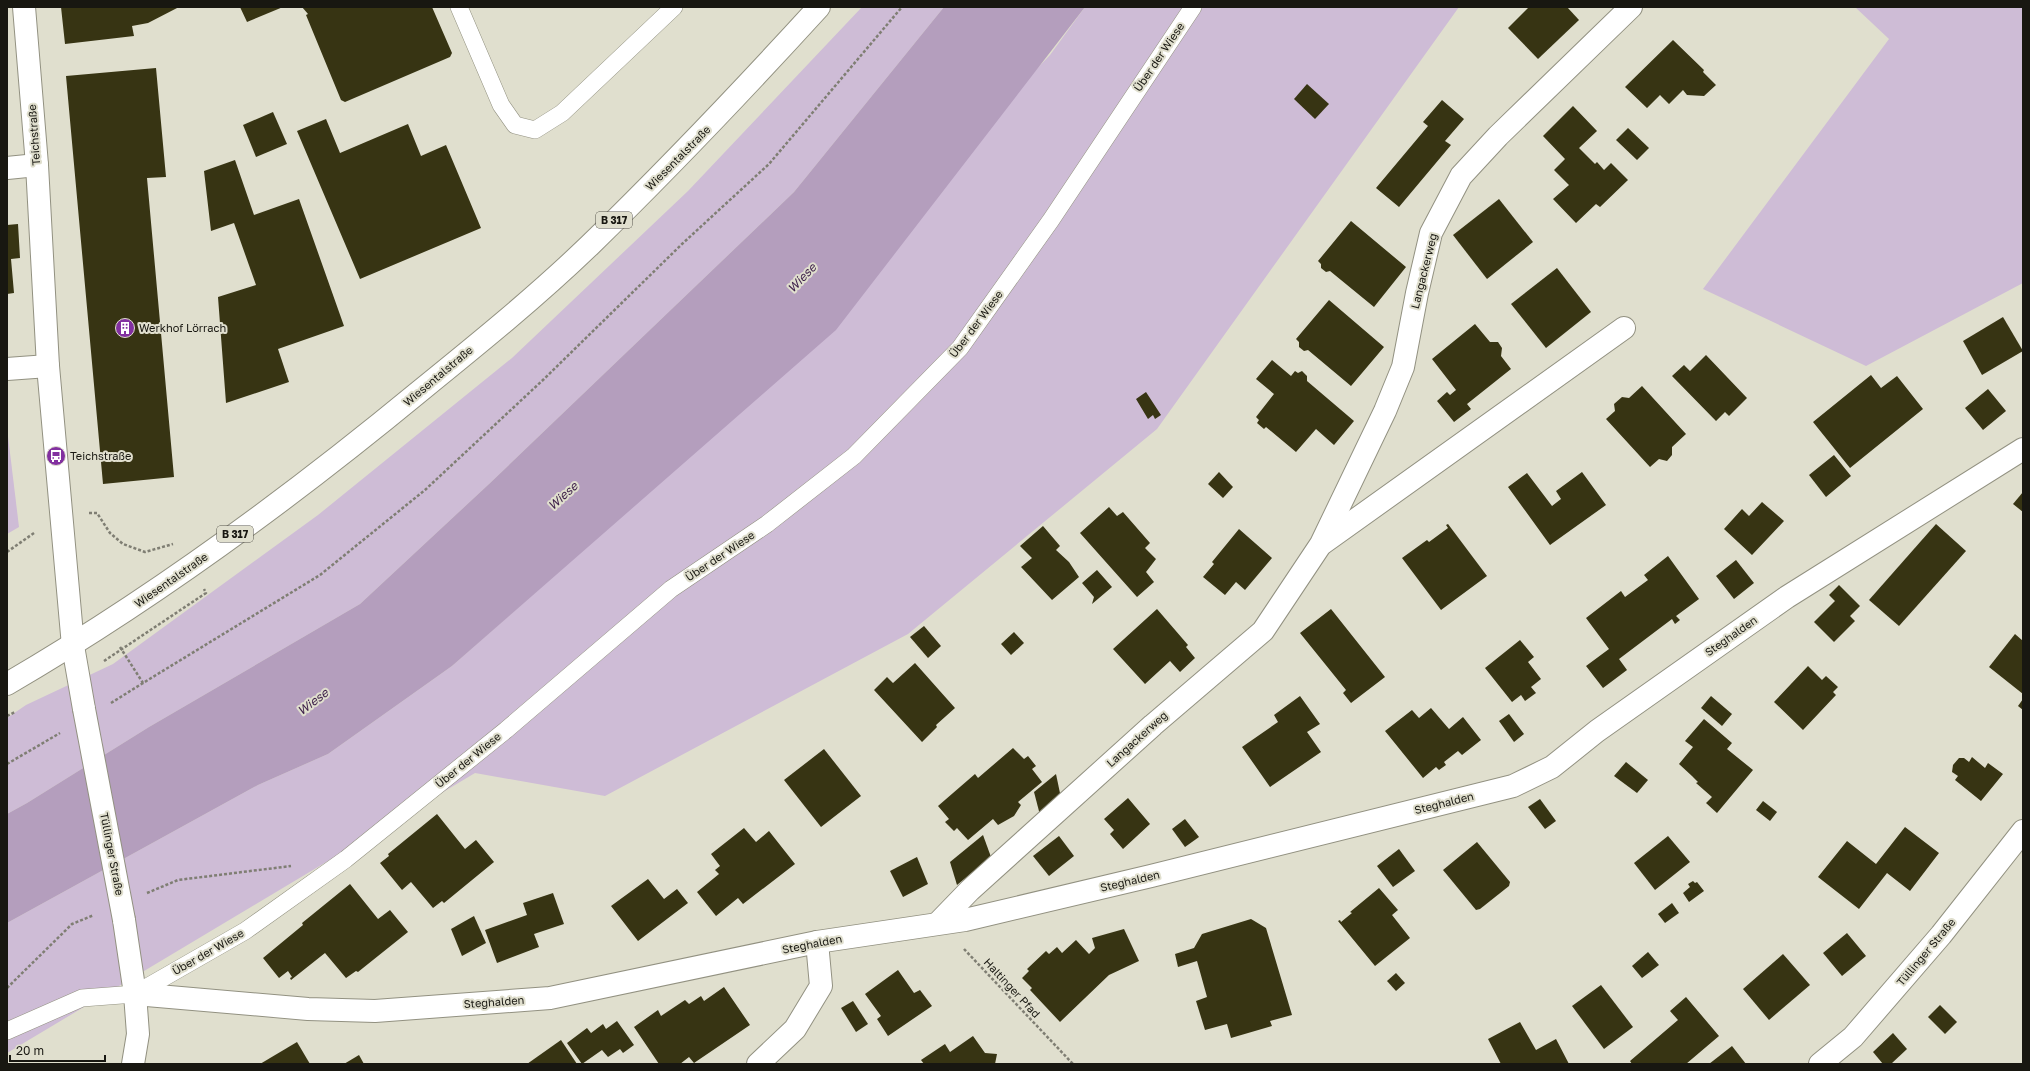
<svg xmlns="http://www.w3.org/2000/svg" width="2030" height="1071" font-family="'Golos Text',sans-serif">
<style>
.green{fill:#cebcd6}
.water{fill:#b49ebd}
.building{fill:#373413}
.lines{fill:none;stroke-linecap:round;stroke-linejoin:round}
.service-casing{stroke:#929181;stroke-width:18}
.minor-casing{stroke:#929181;stroke-width:24}
.tertiary-casing{stroke:#929181;stroke-width:24}
.primary-casing{stroke:#929181;stroke-width:24}
.path{stroke:#7f7e73;stroke-width:2.5;stroke-dasharray:3 2;stroke-linecap:butt}
.service{stroke:#fff;stroke-width:17}
.minor{stroke:#fff;stroke-width:22}
.tertiary{stroke:#fff;stroke-width:22}
.primary{stroke:#fff;stroke-width:22}
.minor-bridge-casing{stroke:#929181;stroke-width:24;stroke-linecap:butt}
.minor-bridge{stroke:#fff;stroke-width:22}
.labels{text-anchor:middle;stroke-width:4;stroke-linejoin:round;paint-order:stroke}
.shield{fill:#e0dfce;stroke:#54534a;stroke-width:1}
.shield-label{font-size:10px;font-weight:bold;fill:#181711}
.street-label{font-size:11px;fill:#181711;stroke:#e0dfce}
.poi-label{font-size:11px;fill:#181711;stroke:#e0dfce;text-anchor:start}
.water-label{font-size:12px;font-style:italic;fill:#3d1f49;stroke:#e0dfce}
</style>
<rect width="100%" height="100%" fill="#e0dfce"/>
<!-- green -->
<g class="green">
<path d="M862,7H944L794,192L489,484L360,604L149,727L27,803L7,814V718L26,705L113,664L318,515L512,358L688,191Z"/>
<path d="M1085,7H1459L1157,429L908,634L605,796L475,773L7,1053V923L258,785L328,754L452,666L565,566L1050,55Z"/>
<path d="M1855,7H2023V283L1866,366L1703,289L1889,39Z"/>
<path d="M7,428L19,527L7,534Z"/>
</g>
<!-- water -->
<path class="water" d="M944,7H1085L836,330L452,666L328,754L258,785L7,923V814L27,803L149,727L360,604L489,484L794,192Z"/>
<!-- building -->
<g class="building">
<path d="M61,7H179L148,23L132,26L134,36L65,44Z"/>
<path d="M240,7H283L247,22Z"/>
<path d="M302,7H432L452,53L450,57L345,102L341,100L306,15L308,14Z"/>
<path d="M1529,7H1567L1579,20L1538,59L1508,28Z"/>
<path d="M1673,40L1704,70L1703,72L1716,85L1704,96L1687,95L1683,90L1669,104L1660,95L1647,108L1625,87Z"/>
<path d="M156,68L166,177L147,178L174,477L103,484L66,76Z"/>
<path d="M1307,84L1329,104L1315,119L1294,99Z"/>
<path d="M1442,100L1464,119L1445,141L1451,145L1399,207L1376,188L1428,126L1423,122Z"/>
<path d="M1573,106L1597,131L1579,148L1595,164L1597,162L1604,170L1611,163L1628,180L1600,207L1596,204L1576,223L1553,199L1569,185L1554,170L1565,159L1543,136Z"/>
<path d="M273,112L287,144L256,157L243,125Z"/>
<path d="M326,119L340,153L408,124L421,156L446,145L481,228L360,279L297,131Z"/>
<path d="M1628,128L1649,148L1637,160L1616,140Z"/>
<path d="M235,160L254,215L299,199L344,326L278,349L289,382L226,403L218,297L256,285L234,223L211,231L204,171Z"/>
<path d="M1499,199L1533,242L1487,279L1453,235Z"/>
<path d="M1351,221L1406,267L1374,307L1330,271L1326,272L1321,268V264L1318,261Z"/>
<path d="M18,224L20,258L11,259L14,293L7,294V225Z"/>
<path d="M1557,268L1591,312L1546,348L1511,304Z"/>
<path d="M1329,300L1384,347L1351,386L1308,350L1304,351L1299,347V342L1296,339Z"/>
<path d="M2003,317L2023,351L1982,375L1963,341Z"/>
<path d="M1475,324L1490,342H1498L1502,348L1501,356L1511,369L1467,404L1471,409L1454,422L1437,401L1447,392L1450,395L1456,390L1432,359Z"/>
<path d="M1706,355L1747,398L1729,416L1725,412L1716,421L1672,376L1684,365L1690,371Z"/>
<path d="M1272,360L1291,376L1295,371L1298,373L1302,371L1307,376V381L1354,421L1334,445L1316,429L1296,452L1266,427L1264,429L1257,423L1259,420L1256,417L1274,394L1256,379Z"/>
<path d="M1871,375L1881,388L1897,376L1923,409L1850,468L1813,422Z"/>
<path d="M1642,386L1686,434L1672,447V455L1667,461L1659,459L1650,467L1606,419L1615,411L1614,404L1622,397L1629,398Z"/>
<path d="M1988,389L2006,411L1983,430L1965,408Z"/>
<path d="M1146,392L1161,415L1155,419L1153,415L1148,419L1136,399Z"/>
<path d="M1834,455L1851,476L1826,497L1809,475Z"/>
<path d="M1219,472L1233,487L1223,498L1208,484Z"/>
<path d="M1582,472L1606,505L1550,545L1508,487L1527,473L1552,506L1561,499L1556,491Z"/>
<path d="M2023,492V512L2013,504Z"/>
<path d="M1762,502L1784,521L1752,555L1724,529L1742,509L1749,516Z"/>
<path d="M1109,507L1117,516L1123,512L1150,543L1145,548L1156,559L1146,572L1154,582L1137,597L1080,533Z"/>
<path d="M1448,524L1487,576L1441,610L1402,558L1427,540L1429,542L1448,528L1446,525Z"/>
<path d="M1936,524L1966,551L1899,626L1869,600Z"/>
<path d="M1043,526L1060,546L1056,550L1069,562L1079,577L1052,600L1021,567L1032,558L1020,546Z"/>
<path d="M1239,529L1272,558L1245,590L1236,582L1225,595L1203,577L1214,564L1212,562Z"/>
<path d="M1668,556L1699,599L1676,616L1680,620L1675,624L1672,619L1619,659L1627,670L1603,688L1586,666L1609,649L1586,618L1621,591L1625,597L1648,580L1644,575Z"/>
<path d="M1736,560L1754,583L1734,599L1716,576Z"/>
<path d="M1097,570L1112,587L1092,604L1094,597L1082,583Z"/>
<path d="M1839,585L1860,606L1850,616L1855,621L1834,642L1814,622L1835,601L1829,595Z"/>
<path d="M1157,609L1188,645L1186,647L1195,658L1180,672L1170,661L1145,684L1113,649Z"/>
<path d="M1331,609L1385,677L1351,703L1343,693L1346,690L1300,633Z"/>
<path d="M924,626L941,646L928,658L910,637Z"/>
<path d="M1014,632L1024,643L1011,655L1001,644Z"/>
<path d="M2015,634L2023,641V694L1989,667Z"/>
<path d="M1520,640L1534,657L1528,662L1541,679L1531,687L1536,693L1525,701L1521,695L1512,702L1485,668Z"/>
<path d="M915,663L955,708L936,725L937,727L922,742L874,690L887,677L893,683Z"/>
<path d="M1808,666L1822,680L1826,676L1838,687L1833,692L1836,695L1803,730L1774,702Z"/>
<path d="M1300,696L1320,724L1307,732L1321,752L1270,787L1242,747L1278,722L1274,715Z"/>
<path d="M1711,696L1732,714L1722,726L1701,708Z"/>
<path d="M2023,699V710L2018,706Z"/>
<path d="M1431,708L1449,729L1463,717L1481,740L1462,755L1458,751L1444,762L1446,765L1439,770L1436,767L1423,778L1385,731L1412,710L1419,718Z"/>
<path d="M1509,714L1524,734L1514,742L1499,721Z"/>
<path d="M1704,719L1732,743L1727,749L1753,770L1717,813L1706,803L1712,797L1696,783L1698,782L1692,776L1679,764L1693,747L1685,741Z"/>
<path d="M1013,748L1024,759L1028,756L1036,766L1032,769L1042,782L1018,802L1021,805L1014,816L998,825L993,819L968,840L957,828L954,831L945,822L949,819L938,806L975,774L978,778Z"/>
<path d="M824,749L861,796L821,827L784,780Z"/>
<path d="M1972,757L1985,768L1988,763L2003,774L1981,801L1955,780L1958,776L1952,772L1953,765L1959,758H1964L1969,762Z"/>
<path d="M1626,762L1648,780L1637,793L1614,776Z"/>
<path d="M1056,774L1061,798L1040,815L1034,792Z"/>
<path d="M1128,798L1150,824L1123,849L1110,834L1114,830L1104,819Z"/>
<path d="M1540,799L1556,821L1545,829L1528,807Z"/>
<path d="M1763,801L1777,812L1770,821L1756,810Z"/>
<path d="M437,814L465,849L476,840L494,862L444,903L442,901L433,908L411,882L402,890L380,863L389,856L388,854Z"/>
<path d="M1185,819L1199,837L1185,847L1172,829Z"/>
<path d="M1905,827L1939,853L1910,891L1887,873L1859,909L1818,877L1847,841L1876,864Z"/>
<path d="M744,828L756,842L769,831L795,864L743,904L738,898L716,916L697,892L719,874L715,870L720,866L711,854Z"/>
<path d="M983,835L991,857L957,885L950,862Z"/>
<path d="M1059,836L1074,856L1049,876L1033,856Z"/>
<path d="M1668,836L1690,862L1655,890L1634,863Z"/>
<path d="M1477,842L1510,882L1509,886L1480,909L1476,910L1443,870Z"/>
<path d="M1399,849L1415,871L1393,887L1377,866Z"/>
<path d="M917,857L928,884L903,897L890,871Z"/>
<path d="M648,879L664,899L677,889L688,903L638,941L611,906Z"/>
<path d="M1693,881L1695,883L1697,882L1704,891L1689,902L1683,893L1690,887L1688,884Z"/>
<path d="M350,884L378,919L390,910L408,932L358,972L356,971L346,978L325,953L291,980L290,978L292,977L288,971L279,978L263,958L303,925L302,923Z"/>
<path d="M1379,888L1398,910L1392,915L1410,938L1375,966L1338,921L1340,920L1341,922L1352,913L1350,912Z"/>
<path d="M553,893L564,924L534,934L539,947L497,963L485,930L527,915L523,903Z"/>
<path d="M1672,903L1679,913L1665,923L1658,914Z"/>
<path d="M474,916L486,943L462,956L451,929Z"/>
<path d="M1251,919L1266,928L1292,1015L1270,1021L1272,1026L1231,1038L1227,1024L1205,1030L1196,1001L1207,997L1197,961L1178,967L1175,954L1194,948L1202,934Z"/>
<path d="M1124,929L1139,961L1109,975L1060,1022L1030,990L1032,988L1022,978L1029,971L1027,969L1046,951L1049,954L1057,947L1062,953L1076,940L1089,954L1095,948L1092,938Z"/>
<path d="M1847,933L1866,956L1842,976L1823,953Z"/>
<path d="M1648,952L1659,965L1642,978L1632,966Z"/>
<path d="M1783,954L1810,985L1769,1020L1743,989Z"/>
<path d="M898,970L914,993L920,990L932,1006L888,1036L877,1019L881,1016L865,994Z"/>
<path d="M1396,973L1405,983L1396,991L1387,981Z"/>
<path d="M1601,985L1633,1027L1604,1049L1572,1006Z"/>
<path d="M724,987L750,1025L694,1063L689,1057L680,1064H659L634,1027L658,1010L661,1016L685,1000L689,1004L701,996L704,1001Z"/>
<path d="M1686,997L1719,1036L1686,1064H1632L1630,1061L1678,1020L1670,1011Z"/>
<path d="M853,1001L868,1024L856,1032L841,1008Z"/>
<path d="M1940,1005L1957,1022L1945,1034L1928,1017Z"/>
<path d="M617,1021L634,1045L623,1053L620,1049L608,1057L602,1050L582,1064L567,1043L587,1028L591,1033L603,1024L606,1029Z"/>
<path d="M1520,1022L1536,1050L1556,1039L1569,1064H1501L1488,1039Z"/>
<path d="M1893,1033L1907,1049L1891,1064H1883L1873,1052Z"/>
<path d="M973,1036L985,1053L997,1054L995,1064H924L921,1060L945,1044L950,1052Z"/>
<path d="M561,1040L577,1064H527Z"/>
<path d="M297,1042L310,1064H260Z"/>
<path d="M1732,1046L1746,1064H1709Z"/>
<path d="M359,1055L364,1064H344Z"/>
</g>
<g class="lines">
<defs>
<g id="service">
<path d="M459,7L501,105L515,125L535,130L562,113L674,7"/>
<path d="M7,1031L82,998L135,994L245,931L346,859L506,730L671,589L767,524L854,456L960,348L1051,220L1193,7"/>
</g>
<g id="minor">
<path d="M7,168L37,165"/>
<path d="M7,369L48,366"/>
<path d="M1323,543L1624,328"/>
<path d="M73,646L84,709"/>
<path d="M124,920L135,994L138,1034L133,1064"/>
<path d="M939,922L970,890L1153,725L1263,631L1321,544L1385,411L1403,367L1417,293L1431,233L1461,176L1498,136L1631,7"/>
<path d="M135,994L308,1009L375,1011L550,998L817,942L965,920L1151,876L1513,786L1552,767L1597,731L1787,597L2023,449"/>
<path d="M758,1064L795,1029L821,986L817,942"/>
<path d="M1820,1064L1853,1037L1941,935L2023,831"/>
</g>
<path id="tertiary" d="M24,7L37,165L48,366L73,646"/>
<path id="primary" d="M7,684C153,599 289,499 420,391C478,344 536,297 590,245C669,168 745,88 819,7"/>
</defs>
<!-- service casing -->
<use href="#service" class="service-casing"/>
<!-- minor casing -->
<use href="#minor" class="minor-casing"/>
<!-- tertiary casing -->
<use href="#tertiary" class="tertiary-casing"/>
<!-- primary casing -->
<use href="#primary" class="primary-casing"/>
<!-- path -->
<g class="path">
<path d="M89,513H97L110,533L123,544L145,552L173,544"/>
<path d="M7,552L34,533"/>
<path d="M120,647L143,683L320,575L425,490L544,379L682,244L769,164L902,7"/>
<path d="M104,661L206,593L204,589"/>
<path d="M111,703L143,683"/>
<path d="M7,716L15,712"/>
<path d="M7,764L60,733"/>
<path d="M147,893L178,880L291,866"/>
<path d="M964,949L1073,1064"/>
<path d="M7,988L72,924L94,915"/>
</g>
<!-- service -->
<use href="#service" class="service"/>
<!-- minor -->
<use href="#minor" class="minor"/>
<!-- tertiary -->
<use href="#tertiary" class="tertiary"/>
<!-- primary -->
<use href="#primary" class="primary"/>
<defs>
<path id="minor-bridge" d="M84,709L124,920"/>
</defs>
<!-- minor-bridge casing -->
<use href="#minor-bridge" class="minor-bridge-casing"/>
<!-- minor-bridge -->
<use href="#minor-bridge" class="minor-bridge"/>
</g>
<!-- icons -->
<defs>
<symbol id="building-disc" viewBox="-11 -11 22 22"><circle r="9.5" fill="#8230a0" stroke="#e0dfce"/><path d="M-4-6H4V6H1V3H-1V6H-4ZM-2.5-4.3h1.7v1.8h-1.7ZM.8-4.3h1.7v1.8H.8ZM-2.5-1h1.7V.8h-1.7ZM.8-1h1.7V.8H.8Z" fill="#fff"/></symbol>
<symbol id="bus-disc" viewBox="-11 -11 22 22"><circle r="9.5" fill="#8230a0" stroke="#e0dfce"/><path d="M-5-6H5V4H4V6H2V4H-2V6H-4V4H-5ZM-3.5-4V0h7V-4ZM-3.5 1.2v1.5H-2V1.2ZM2 1.2v1.5H3.5V1.2Z" fill="#fff"/></symbol>
</defs>
<g fill-rule="evenodd">
<use href="#building-disc" x="114" y="317" width="22" height="22"/>
<use href="#bus-disc" x="45" y="445" width="22" height="22"/>
</g>
<g class="labels">
<!-- shield labels -->
<g class="shield">
<rect x="596" y="212" width="36" height="16" rx="3"/>
<rect x="217" y="526" width="36" height="16" rx="3"/>
</g>
<g class="shield-label">
<text x="614" y="224">B 317</text>
<text x="235" y="538">B 317</text>
</g>
<!-- street labels -->
<g class="street-label">
<text transform="translate(1159 57) rotate(-56)" y="4">Über der Wiese</text>
<text transform="translate(34 135) rotate(-94)" y="4">Teichstraße</text>
<text transform="translate(678 158) rotate(-45)" y="4">Wiesentalstraße</text>
<text transform="translate(1424 271) rotate(-76)" y="4">Langackerweg</text>
<text transform="translate(976 324) rotate(-53)" y="4">Über der Wiese</text>
<text transform="translate(438 376) rotate(-40)" y="4">Wiesentalstraße</text>
<text transform="translate(720 556) rotate(-34)" y="4">Über der Wiese</text>
<text transform="translate(171 580) rotate(-35)" y="4">Wiesentalstraße</text>
<text transform="translate(1731 636) rotate(-35)" y="4">Steghalden</text>
<text transform="translate(1137 739) rotate(-42)" y="4">Langackerweg</text>
<text transform="translate(468 760) rotate(-39)" y="4">Über der Wiese</text>
<text transform="translate(1444 803) rotate(-14)" y="4">Steghalden</text>
<text transform="translate(112 854) rotate(79)" y="4">Tüllinger Straße</text>
<text transform="translate(1130 881) rotate(-13)" y="4">Steghalden</text>
<text transform="translate(812 944) rotate(-11)" y="4">Steghalden</text>
<text transform="translate(208 952) rotate(-30)" y="4">Über der Wiese</text>
<text transform="translate(1926 952) rotate(-50)" y="4">Tüllinger Straße</text>
<text transform="translate(1012 988) rotate(47)" y="4">Haltinger Pfad</text>
<text transform="translate(494 1002) rotate(-4)" y="4">Steghalden</text>
</g>
<!-- poi labels -->
<g class="poi-label">
<text x="139" y="332">Werkhof Lörrach</text>
<text x="70" y="460">Teichstraße</text>
</g>
<!-- water labels -->
<g class="water-label">
<text transform="translate(802 278) rotate(-46)" y="4">Wiese</text>
<text transform="translate(563 496) rotate(-42)" y="4">Wiese</text>
<text transform="translate(313 702) rotate(-37)" y="4">Wiese</text>
</g>
</g>
<!-- border -->
<rect width="2030" height="1071" fill="none" stroke="#181711" stroke-width="16"/>
<!-- scale -->
<path d="M10 1055v6h95v-6" fill="none" stroke="#181711" stroke-width="2"/>
<text x="16" y="1055" font-size="12" fill="#181711" stroke="#e0dfce" stroke-width="3" paint-order="stroke">20 m</text>
</svg>
